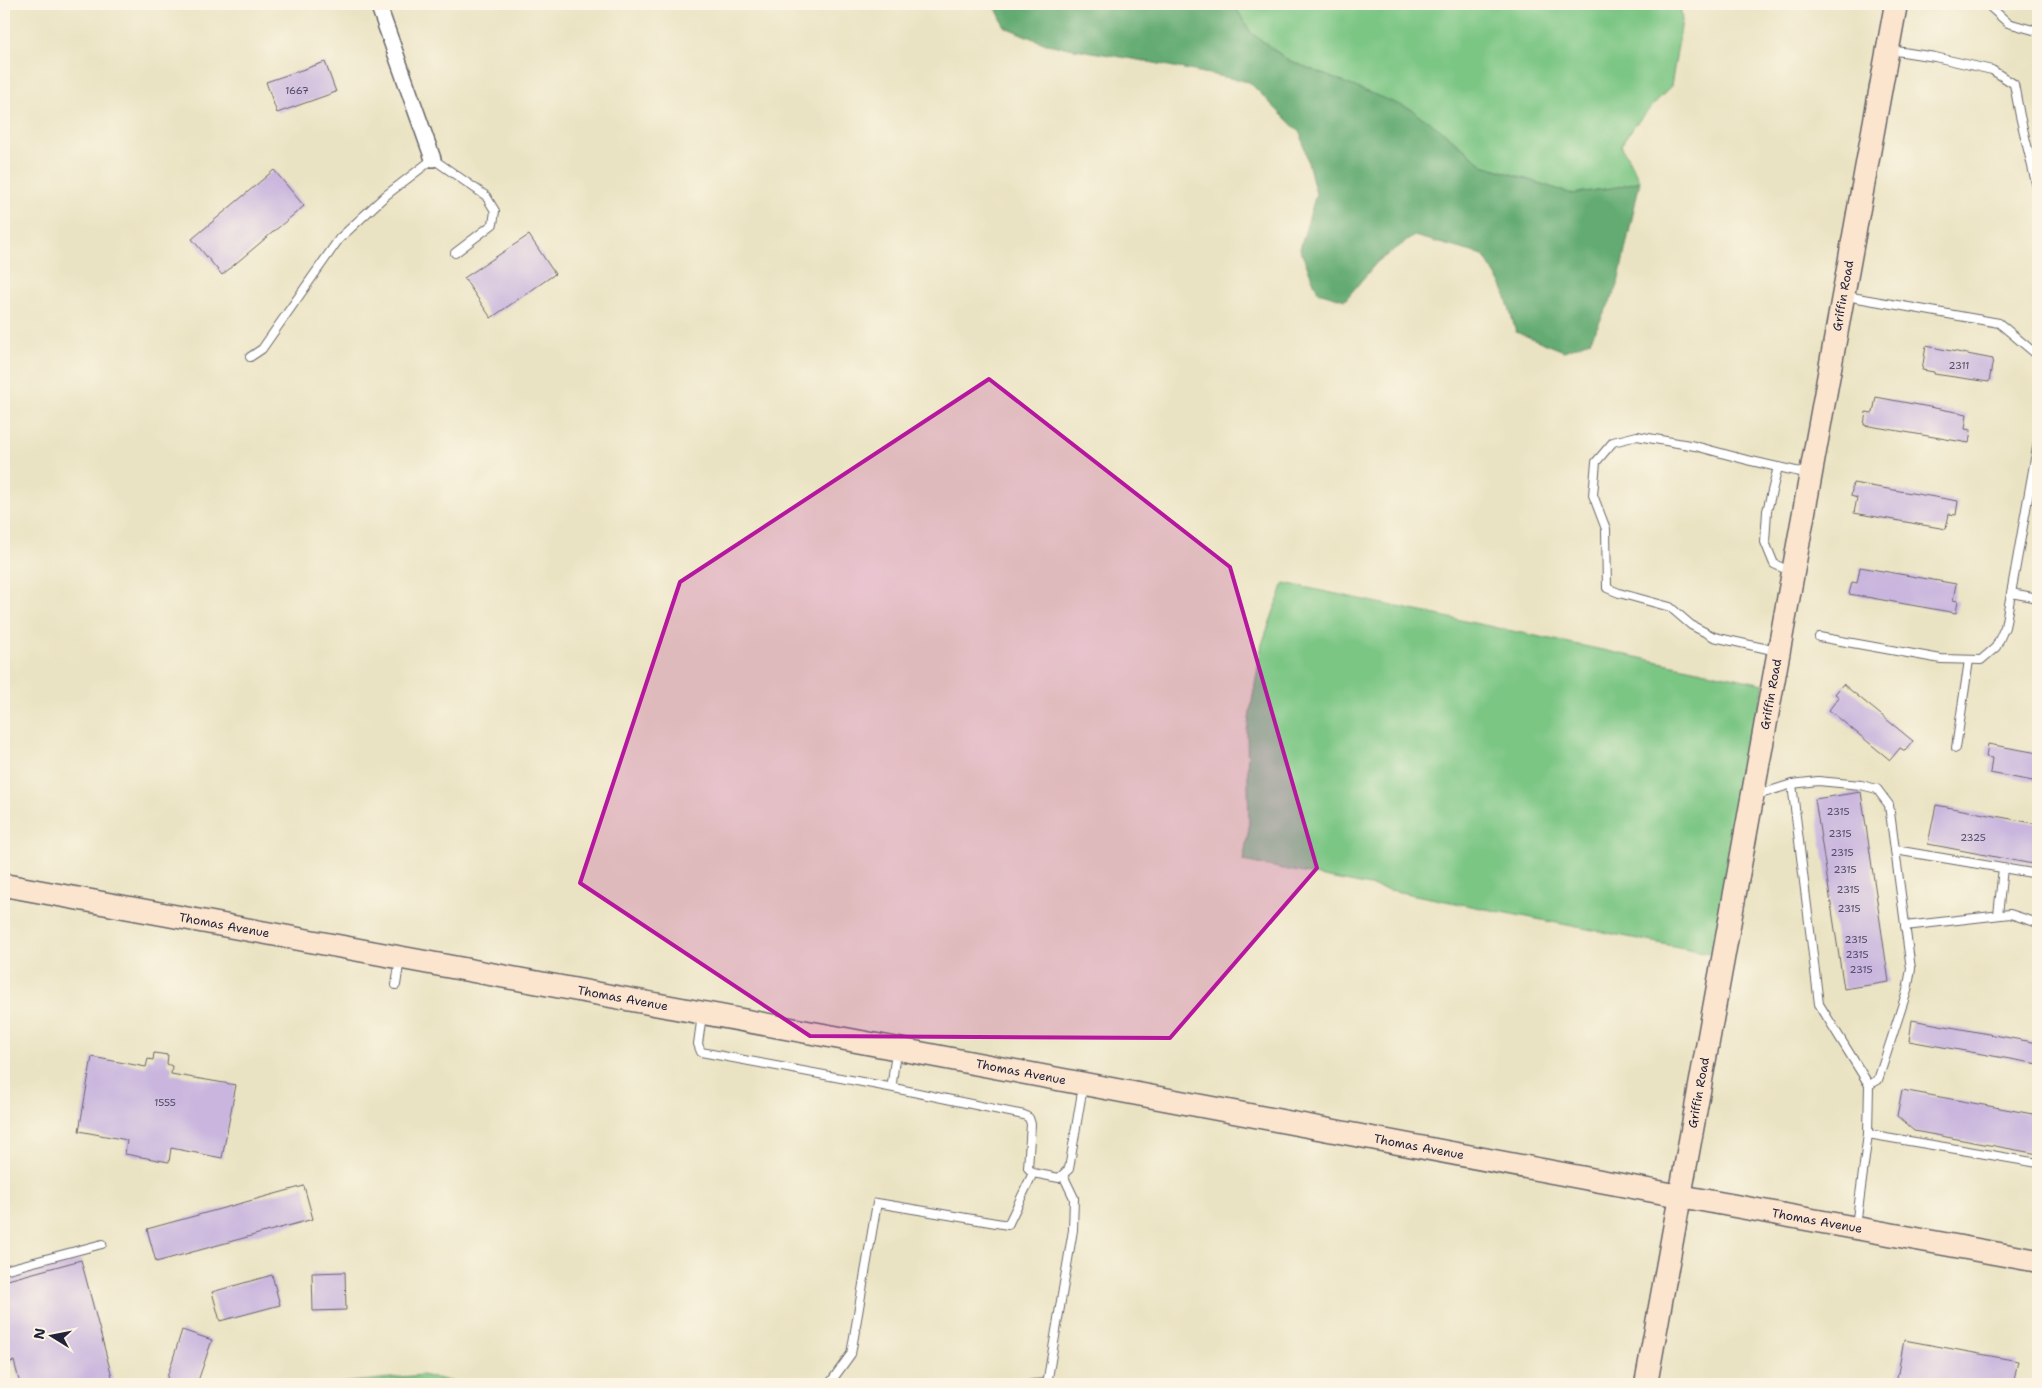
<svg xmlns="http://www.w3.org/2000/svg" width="2042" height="1388" font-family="'Shantell Sans',sans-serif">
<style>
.green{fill:#7bc684;stroke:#4e7460}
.forest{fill:#64ab72;stroke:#436656}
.building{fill:#c9b5de}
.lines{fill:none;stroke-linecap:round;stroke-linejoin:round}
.lane-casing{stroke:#68666b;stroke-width:10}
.street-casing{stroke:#68666b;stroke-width:18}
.secondary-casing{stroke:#68666b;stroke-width:25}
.lane{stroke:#fff;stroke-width:8}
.street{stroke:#fff;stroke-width:15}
.secondary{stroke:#fbe5cf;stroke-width:22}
.marked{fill:#b5179e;fill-opacity:0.2;stroke:#b5179e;stroke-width:4;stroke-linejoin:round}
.labels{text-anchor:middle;stroke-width:4;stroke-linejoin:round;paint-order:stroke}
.number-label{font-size:10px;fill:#4c4764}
.street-label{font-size:12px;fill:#22223b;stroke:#fcf5e5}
</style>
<rect width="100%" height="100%" fill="#fcf5e5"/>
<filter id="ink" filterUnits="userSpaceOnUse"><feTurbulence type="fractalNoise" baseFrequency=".02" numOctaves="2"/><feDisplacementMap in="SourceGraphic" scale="10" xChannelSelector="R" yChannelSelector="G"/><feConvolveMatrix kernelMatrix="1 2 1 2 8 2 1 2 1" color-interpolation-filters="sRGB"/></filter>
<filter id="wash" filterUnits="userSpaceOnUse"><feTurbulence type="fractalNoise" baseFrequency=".0096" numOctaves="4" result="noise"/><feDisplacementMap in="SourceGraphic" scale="20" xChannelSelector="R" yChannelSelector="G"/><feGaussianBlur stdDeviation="1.12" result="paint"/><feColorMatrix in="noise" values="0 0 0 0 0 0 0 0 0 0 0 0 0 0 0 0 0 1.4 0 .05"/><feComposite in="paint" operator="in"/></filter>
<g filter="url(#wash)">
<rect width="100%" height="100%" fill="#eae3c3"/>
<!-- green -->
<g class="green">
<path d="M1234,4H1680L1682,21L1671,86L1634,126L1621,145L1640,181L1617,187L1572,194L1483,165L1445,133L1332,78L1288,60L1250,32Z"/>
<path d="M1284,583L1764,684L1714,954L1243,861L1249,829L1247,731L1262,644Z"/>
<path d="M422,1375L463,1384H331Z"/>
</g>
<!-- forest -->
<path class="forest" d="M994,4H1234L1250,32L1288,60L1410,109L1445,133L1483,165L1572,194L1617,187L1640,181L1617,288L1590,341L1564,351L1516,332L1503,287L1483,255L1414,236L1377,262L1345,300L1318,292L1300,249L1316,194L1301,134L1249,82L1144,61L1046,44L1005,27Z"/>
<g id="blocks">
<!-- building -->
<g class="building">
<path d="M325,62L336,92L277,113L266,82Z"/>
<path d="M274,170L304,206L222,275L192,239Z"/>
<path d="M529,235L555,274L491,318L464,278Z"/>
<path d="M1926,346L1993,359L1989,382L1934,374V372L1922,370Z"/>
<path d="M1876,397L1967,414L1965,429L1971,430L1969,443L1864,425L1866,412L1873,413Z"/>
<path d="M1853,483L1958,501L1956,515L1949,514L1946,529L1854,513L1857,498L1851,496Z"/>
<path d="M1860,567L1956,584L1953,600L1958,601L1956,613L1849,594L1852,582L1857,583Z"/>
<path d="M1843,684L1913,741L1905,751L1900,748L1890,760L1829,710L1839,697L1835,694Z"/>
<path d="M1988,744L2038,753V782L1990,773L1992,758L1986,757Z"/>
<path d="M1861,792L1889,982L1844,989L1815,799Z"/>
<path d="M1936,805L2038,824V865L1928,844Z"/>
<path d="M1912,1020L2038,1043V1064L1909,1041Z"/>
<path d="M154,1053L168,1055L167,1064L172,1066L171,1074L236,1085L222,1158L171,1148L169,1162L125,1154L127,1140L79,1131L92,1057L146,1067L148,1059L153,1060Z"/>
<path d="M1902,1090L2038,1115V1154L1914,1131L1897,1116Z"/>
<path d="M304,1186L313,1219L156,1262L147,1229Z"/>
<path d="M81,1260L114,1384H20L14,1361L7,1363L4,1349V1281Z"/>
<path d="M345,1272L346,1310L313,1311L312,1273Z"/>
<path d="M272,1275L280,1305L220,1321L212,1292Z"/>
<path d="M182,1330L212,1340L197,1384H165Z"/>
<path d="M1904,1340L2018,1361L2013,1384H1896Z"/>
</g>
</g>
</g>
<g filter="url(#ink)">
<use href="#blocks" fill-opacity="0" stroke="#68666b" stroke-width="1"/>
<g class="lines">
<defs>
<g id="lane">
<path d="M1987,4L2008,23L2033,30L2038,26"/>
<path d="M1890,50L1935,57L1992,70L2014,84L2020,116L2036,183"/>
<path d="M1846,296L1999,323L2036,354L2038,359"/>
<path d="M250,357L262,349L339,239L385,196L433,159L486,196L495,211L493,224L455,253"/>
<path d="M1778,467L1767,511L1765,542L1774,564L1792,572"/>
<path d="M2011,593L2038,598"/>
<path d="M1819,637L1941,659L1981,660L1996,647L2005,627L2038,442"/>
<path d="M1777,651L1714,637L1691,625L1670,607L1619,593L1607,588L1606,529L1593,495L1596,462L1613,442L1637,436L1695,446L1747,460L1809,474"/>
<path d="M1956,748L1969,660"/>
<path d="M1792,784L1819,1004L1869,1085"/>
<path d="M1757,795L1792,784L1818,781L1861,785L1877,789L1889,805L1911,969L1907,991L1878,1080L1869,1085L1868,1134L1856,1226"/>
<path d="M1895,850L2038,874"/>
<path d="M1998,915L2003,868"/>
<path d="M1905,926L2010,914L2038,923"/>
<path d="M396,985L400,959"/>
<path d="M702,1015L698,1044L701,1052L894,1088"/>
<path d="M896,1051L892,1083L894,1088L1024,1115L1029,1118L1031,1124L1028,1168L1033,1173L1059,1178L1069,1169L1083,1086"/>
<path d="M1868,1134L2038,1163"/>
<path d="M4,1270L102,1244"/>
<path d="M827,1384L830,1383L851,1354L877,1203L1008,1225L1033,1173"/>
<path d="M1032,1384L1047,1383"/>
<path d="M1047,1384L1073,1230L1074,1198L1063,1175"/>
</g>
<path id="street" d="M378,4L433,159"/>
<g id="secondary">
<path id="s1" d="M4,885L840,1038L1680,1196L2038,1261"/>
<path id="s2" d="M1646,1384L1896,4"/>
</g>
</defs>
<!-- lane casing -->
<use href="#lane" class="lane-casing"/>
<!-- street casing -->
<use href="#street" class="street-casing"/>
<!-- secondary casing -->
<use href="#secondary" class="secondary-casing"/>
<!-- lane -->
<use href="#lane" class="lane"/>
<!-- street -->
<use href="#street" class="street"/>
<!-- secondary -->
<use href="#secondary" class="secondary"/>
</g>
</g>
<!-- marked area -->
<path class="marked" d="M989,379L1230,567L1317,868L1170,1038L810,1036L580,883L680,582Z"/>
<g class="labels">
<!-- number labels -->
<g class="number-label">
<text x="297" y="94">1667</text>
<text x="1959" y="369">2311</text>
<text x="1838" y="815">2315</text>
<text x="1840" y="837">2315</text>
<text x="1973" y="841">2325</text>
<text x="1842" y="856">2315</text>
<text x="1845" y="873">2315</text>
<text x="1848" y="893">2315</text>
<text x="1849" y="912">2315</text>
<text x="1856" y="943">2315</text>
<text x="1857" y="958">2315</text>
<text x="1861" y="973">2315</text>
<text x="165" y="1106">1555</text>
</g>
<!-- street labels -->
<g class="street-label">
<text dy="4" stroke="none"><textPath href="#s2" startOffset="1106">Griffin Road</textPath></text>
<text dy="4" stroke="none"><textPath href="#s2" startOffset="701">Griffin Road</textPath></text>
<text dy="4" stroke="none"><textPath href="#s1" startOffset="224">Thomas Avenue</textPath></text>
<text dy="4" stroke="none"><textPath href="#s1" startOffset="629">Thomas Avenue</textPath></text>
<text dy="4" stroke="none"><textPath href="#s1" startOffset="1034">Thomas Avenue</textPath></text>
<text dy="4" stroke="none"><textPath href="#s2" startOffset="296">Griffin Road</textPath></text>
<text dy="4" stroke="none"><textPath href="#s1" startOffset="1439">Thomas Avenue</textPath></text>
<text dy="4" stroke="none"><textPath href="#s1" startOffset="1844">Thomas Avenue</textPath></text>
</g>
</g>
<!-- margin -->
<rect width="2042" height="1388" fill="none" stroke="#fcf5e5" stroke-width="20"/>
<!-- north arrow -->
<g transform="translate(52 1336) rotate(280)" stroke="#fcf5e5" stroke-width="4" paint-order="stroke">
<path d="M0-4L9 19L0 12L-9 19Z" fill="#22223b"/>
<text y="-8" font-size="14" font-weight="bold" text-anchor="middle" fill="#22223b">N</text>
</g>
</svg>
